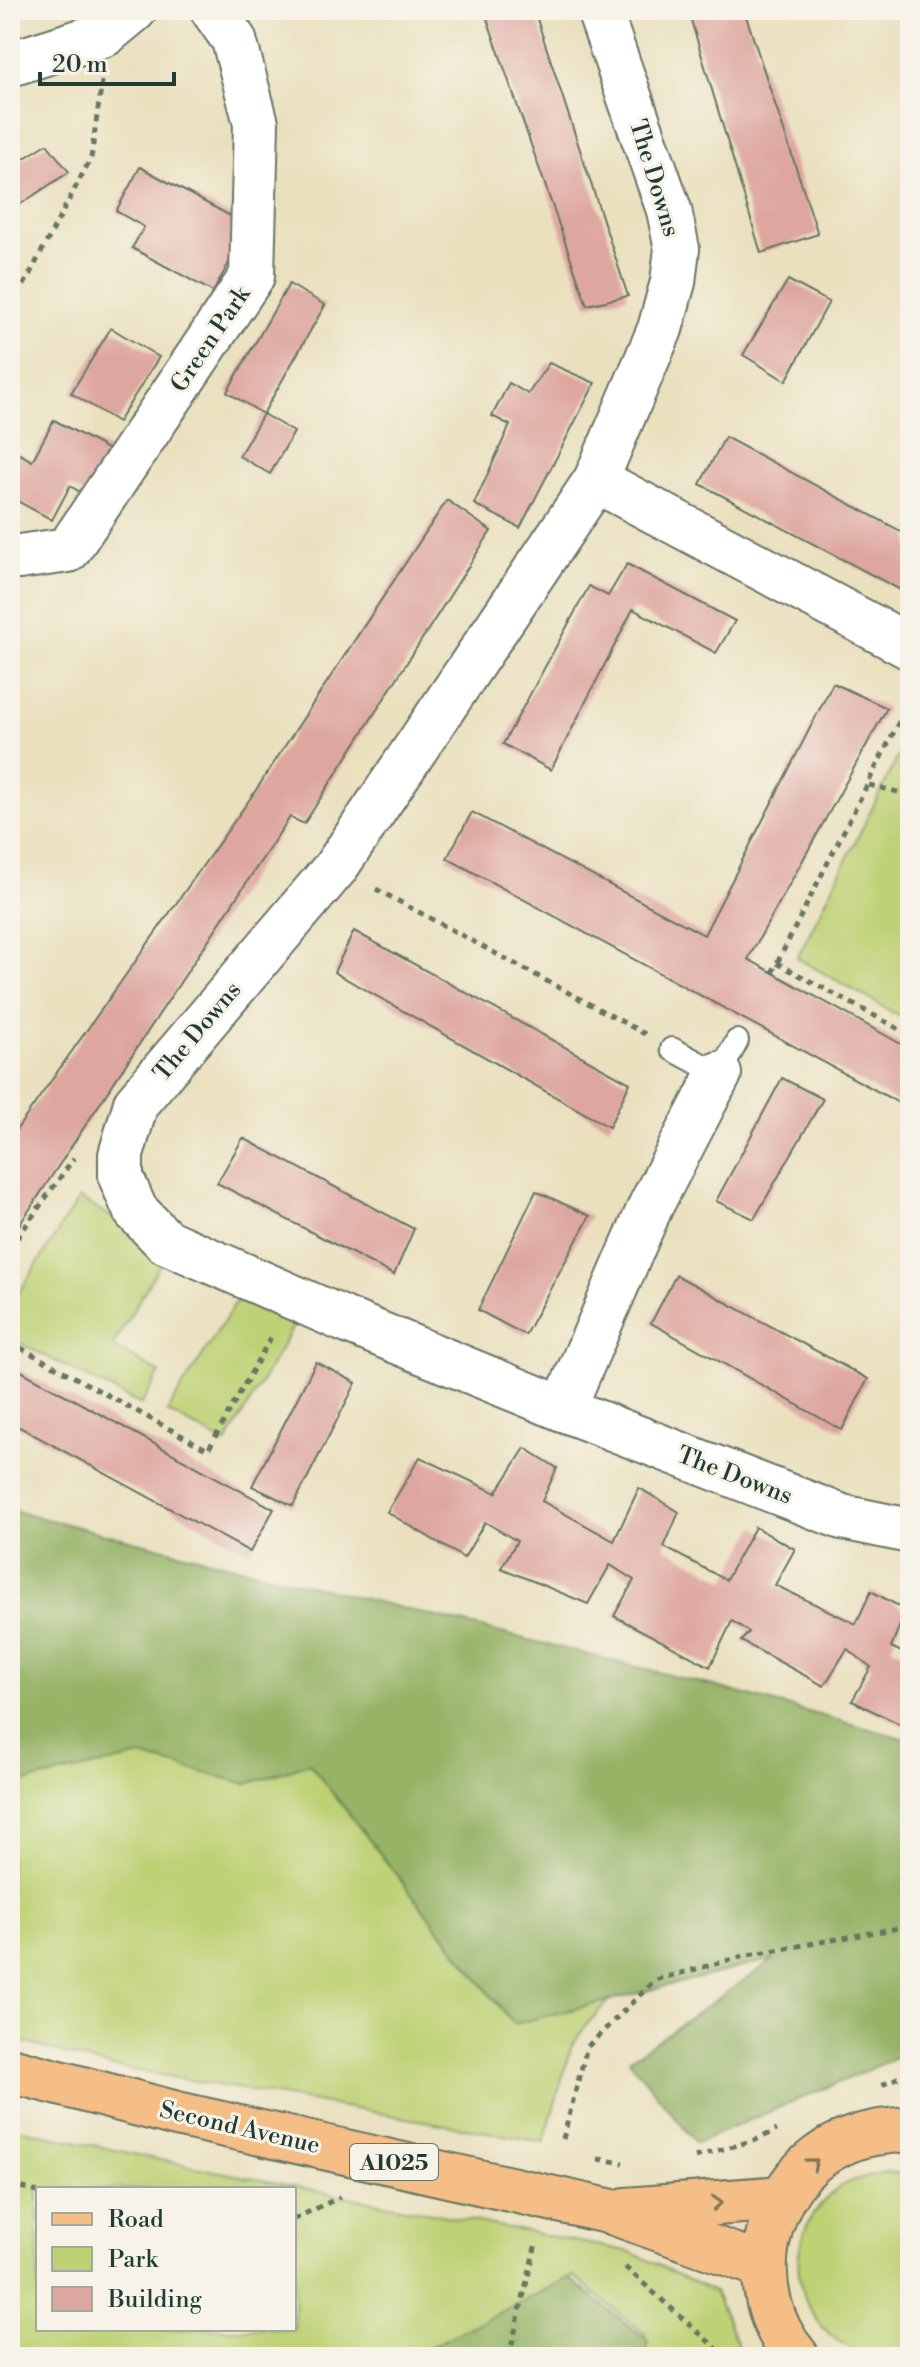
<svg xmlns="http://www.w3.org/2000/svg" width="920" height="2367" font-family="'Libre Bodoni',serif">
<style>
.green{fill:#bed174;stroke:#6e8754;stroke-width:2;fill-rule:evenodd}
.forest{fill:#96b366;stroke:#5a784d;stroke-width:2}
.building{fill:#dda69f}
.lines{fill:none;stroke-linecap:round;stroke-linejoin:round}
.lane-casing{stroke:#667664;stroke-width:26}
.street-casing{stroke:#667664;stroke-width:48}
.primary-casing{stroke:#667664;stroke-width:48}
.path{stroke:#667664;stroke-width:5;stroke-dasharray:6 6;stroke-linecap:butt}
.lane{stroke:#fff;stroke-width:22}
.street{stroke:#fff;stroke-width:44}
.primary{stroke:#f6be87;stroke-width:44}
.oneway{stroke:#807759}
.labels{text-anchor:middle;stroke-width:6;stroke-linejoin:round;paint-order:stroke}
.shield{fill:#f7f3e8;stroke:#60746a;stroke-width:2}
.shield-label{font-size:22px;font-weight:bold;fill:#1f3d34}
.street-label{font-size:24px;fill:#1f3d34;stroke:#f7f3e8}
</style>
<rect width="100%" height="100%" fill="#f7f3e8"/>
<filter id="ink" filterUnits="userSpaceOnUse"><feTurbulence type="fractalNoise" baseFrequency=".0125" numOctaves="2"/><feDisplacementMap in="SourceGraphic" scale="16" xChannelSelector="R" yChannelSelector="G"/><feConvolveMatrix kernelMatrix="1 2 1 2 8 2 1 2 1" color-interpolation-filters="sRGB"/></filter>
<filter id="wash" filterUnits="userSpaceOnUse"><feTurbulence type="fractalNoise" baseFrequency=".006" numOctaves="4" result="noise"/><feDisplacementMap in="SourceGraphic" scale="32" xChannelSelector="R" yChannelSelector="G"/><feGaussianBlur stdDeviation="1.8" result="paint"/><feColorMatrix in="noise" values="0 0 0 0 0 0 0 0 0 0 0 0 0 0 0 0 0 1.4 0 .05"/><feComposite in="paint" operator="in"/></filter>
<g filter="url(#wash)">
<rect width="100%" height="100%" fill="#eae0be"/>
<!-- green -->
<g class="green">
<path d="M910,733V1022L797,958Z"/>
<path d="M79,1198L168,1250L113,1346L160,1373L141,1405L10,1338V1307Z"/>
<path d="M237,1300L294,1325L226,1444L167,1412Z"/>
<path d="M141,1756L247,1784L309,1763L513,2024L610,2000L587,2024L571,2048L544,2142L103,2065L10,2038V1785Z"/>
<path d="M10,2127L174,2163L631,2252L714,2292L737,2342L736,2357H644L645,2334L573,2276L410,2357H10ZM38,2189H294V2329H38Z"/>
<path d="M887,2172L910,2175L909,2356C888,2356 866,2357 848,2347C791,2316 781,2238 830,2195C846,2180 866,2176 887,2172Z"/>
</g>
<!-- forest -->
<g class="forest">
<path d="M10,1510L717,1687L910,1740V2052L696,2143L629,2060L775,1959L514,2024L309,1763L247,1784L141,1756L10,1785Z"/>
<path d="M569,2278L648,2341L646,2357H410Z"/>
</g>
<g id="blocks">
<!-- building -->
<g class="building">
<path d="M484,10H534L628,296L587,305Z"/>
<path d="M688,10H744L818,234L761,253Z"/>
<path d="M47,144L69,172L10,211V167Z"/>
<path d="M140,167L249,226L213,292L132,248L144,227L116,211Z"/>
<path d="M788,280L829,302L786,381L743,355Z"/>
<path d="M289,284L325,305L263,414L227,392Z"/>
<path d="M111,328L159,357L118,422L71,393Z"/>
<path d="M549,363L595,383L520,528L474,504L510,425L492,416L509,383L528,394Z"/>
<path d="M263,414L294,432L270,474L239,456Z"/>
<path d="M54,420L109,450L85,495L70,486L52,520L10,497V456L13,450L32,461Z"/>
<path d="M725,437L910,536V595L700,484Z"/>
<path d="M447,500L491,531L304,824L290,817L10,1239V1139L252,796Z"/>
<path d="M627,564L735,621L716,653L633,609L551,770L503,744L589,586L608,596Z"/>
<path d="M833,683L887,708L748,959L910,1049V1109L447,858L472,812L704,935Z"/>
<path d="M354,931L630,1083L609,1127L334,972Z"/>
<path d="M782,1078L823,1099L754,1219L716,1201Z"/>
<path d="M243,1138L414,1229L394,1275L217,1183Z"/>
<path d="M536,1191L590,1216L525,1335L478,1310Z"/>
<path d="M676,1275L868,1379L842,1430L651,1323Z"/>
<path d="M316,1362L356,1383L293,1506L252,1486Z"/>
<path d="M10,1365L274,1509L250,1552L10,1422Z"/>
<path d="M525,1448L557,1468L542,1501L614,1541L639,1488L679,1512L664,1547L726,1580L755,1527L795,1549L775,1585L856,1624L871,1591L906,1610L891,1647L910,1656V1729L852,1701L871,1667L847,1649L824,1686L741,1641L749,1632L732,1621L710,1667L614,1616L634,1580L610,1565L588,1604L501,1568L517,1541L485,1522L464,1558L387,1512L420,1457L496,1493Z"/>
</g>
</g>
</g>
<g filter="url(#ink)">
<use href="#blocks" fill-opacity="0" stroke="#667664" stroke-width="2"/>
<g class="lines">
<defs>
<path id="lane" d="M672,1049L719,1074L737,1041"/>
<g id="street">
<path d="M599,10L669,210L677,249L673,282L660,329L596,480L336,867L136,1103L121,1155V1177L135,1210L165,1241L343,1319L563,1409L842,1517L910,1531"/>
<path d="M10,64L105,34L134,10"/>
<path d="M596,480L910,647"/>
<path d="M19,557L68,550L252,276L256,123L234,40L213,10"/>
<path d="M563,1409L651,1205L719,1074"/>
</g>
<g id="primary">
<path d="M10,2070L177,2114L612,2212L763,2266"/>
<path d="M626,2210L782,2198"/>
<path d="M797,2357C741,2293 760,2183 838,2145C861,2133 885,2131 910,2129"/>
</g>
</defs>
<!-- lane casing -->
<use href="#lane" class="lane-casing"/>
<!-- street casing -->
<use href="#street" class="street-casing"/>
<!-- primary casing -->
<use href="#primary" class="primary-casing"/>
<!-- path -->
<g class="path">
<path d="M10,305L24,285L91,158L102,81"/>
<path d="M869,785L910,795"/>
<path d="M376,889L645,1034"/>
<path d="M777,963L910,1035"/>
<path d="M772,973L910,700"/>
<path d="M10,1248L74,1158"/>
<path d="M10,1342L208,1450L271,1337"/>
<path d="M882,2085L910,2072"/>
<path d="M563,2139L587,2047L655,1980L748,1955L910,1926"/>
<path d="M695,2157L758,2139L777,2130"/>
<path d="M598,2159L623,2163"/>
<path d="M10,2184L38,2192"/>
<path d="M294,2219L340,2197"/>
<path d="M625,2267L726,2357"/>
<path d="M10,2345L28,2357"/>
<path d="M509,2357L536,2243"/>
</g>
<!-- lane -->
<use href="#lane" class="lane"/>
<!-- street -->
<use href="#street" class="street"/>
<!-- primary -->
<use href="#primary" class="primary"/>
</g>
<!-- one-way arrows -->
<defs><path id="oneway-chevron" d="M-2-3.5L2.5 0L-2 3.5" fill="none" stroke-width="1.6" stroke-linecap="round" stroke-linejoin="round" transform="scale(2)"/></defs>
<g class="oneway">
<use href="#oneway-chevron" transform="translate(813 2163) rotate(-39)"/>
<use href="#oneway-chevron" transform="translate(717 2203) rotate(-4)"/>
</g>
</g>
<g class="labels">
<!-- shield labels -->
<rect class="shield" x="350" y="2144" width="88" height="36" rx="6"/>
<g class="shield-label">
<text x="394" y="2170">A1025</text>
</g>
<!-- street labels -->
<g class="street-label">
<text transform="translate(655 178) rotate(73)" y="8">The Downs</text>
<text transform="translate(210 339) rotate(-56)" y="8">Green Park</text>
<text transform="translate(197 1031) rotate(-50)" y="8">The Downs</text>
<text transform="translate(735 1475) rotate(21)" y="8">The Downs</text>
<text transform="translate(240 2127) rotate(13)" y="8">Second Avenue</text>
</g>
</g>
<!-- margin -->
<rect width="920" height="2367" fill="none" stroke="#f7f3e8" stroke-width="40"/>
<!-- legend -->
<rect x="36" y="2187" width="260" height="144" fill="#f7f3e8" stroke="#a1aaa0" stroke-width="2"/>
<rect x="52" y="2213" width="40" height="12" fill="#f6be87" stroke="#a1aaa0" stroke-width="2"/>
<text x="108" y="2227" font-size="24" fill="#1f3d34">Road</text>
<rect x="52" y="2247" width="40" height="24" fill="#bed174" stroke="#a1aaa0" stroke-width="2"/>
<text x="108" y="2267" font-size="24" fill="#1f3d34">Park</text>
<rect x="52" y="2287" width="40" height="24" fill="#dda69f" stroke="#a1aaa0" stroke-width="2"/>
<text x="108" y="2307" font-size="24" fill="#1f3d34">Building</text>
<!-- scale -->
<path d="M40 72v12h134v-12" fill="none" stroke="#1f3d34" stroke-width="4"/>
<text x="52" y="72" font-size="24" fill="#1f3d34" stroke="#f7f3e8" stroke-width="6" paint-order="stroke">20 m</text>
</svg>
